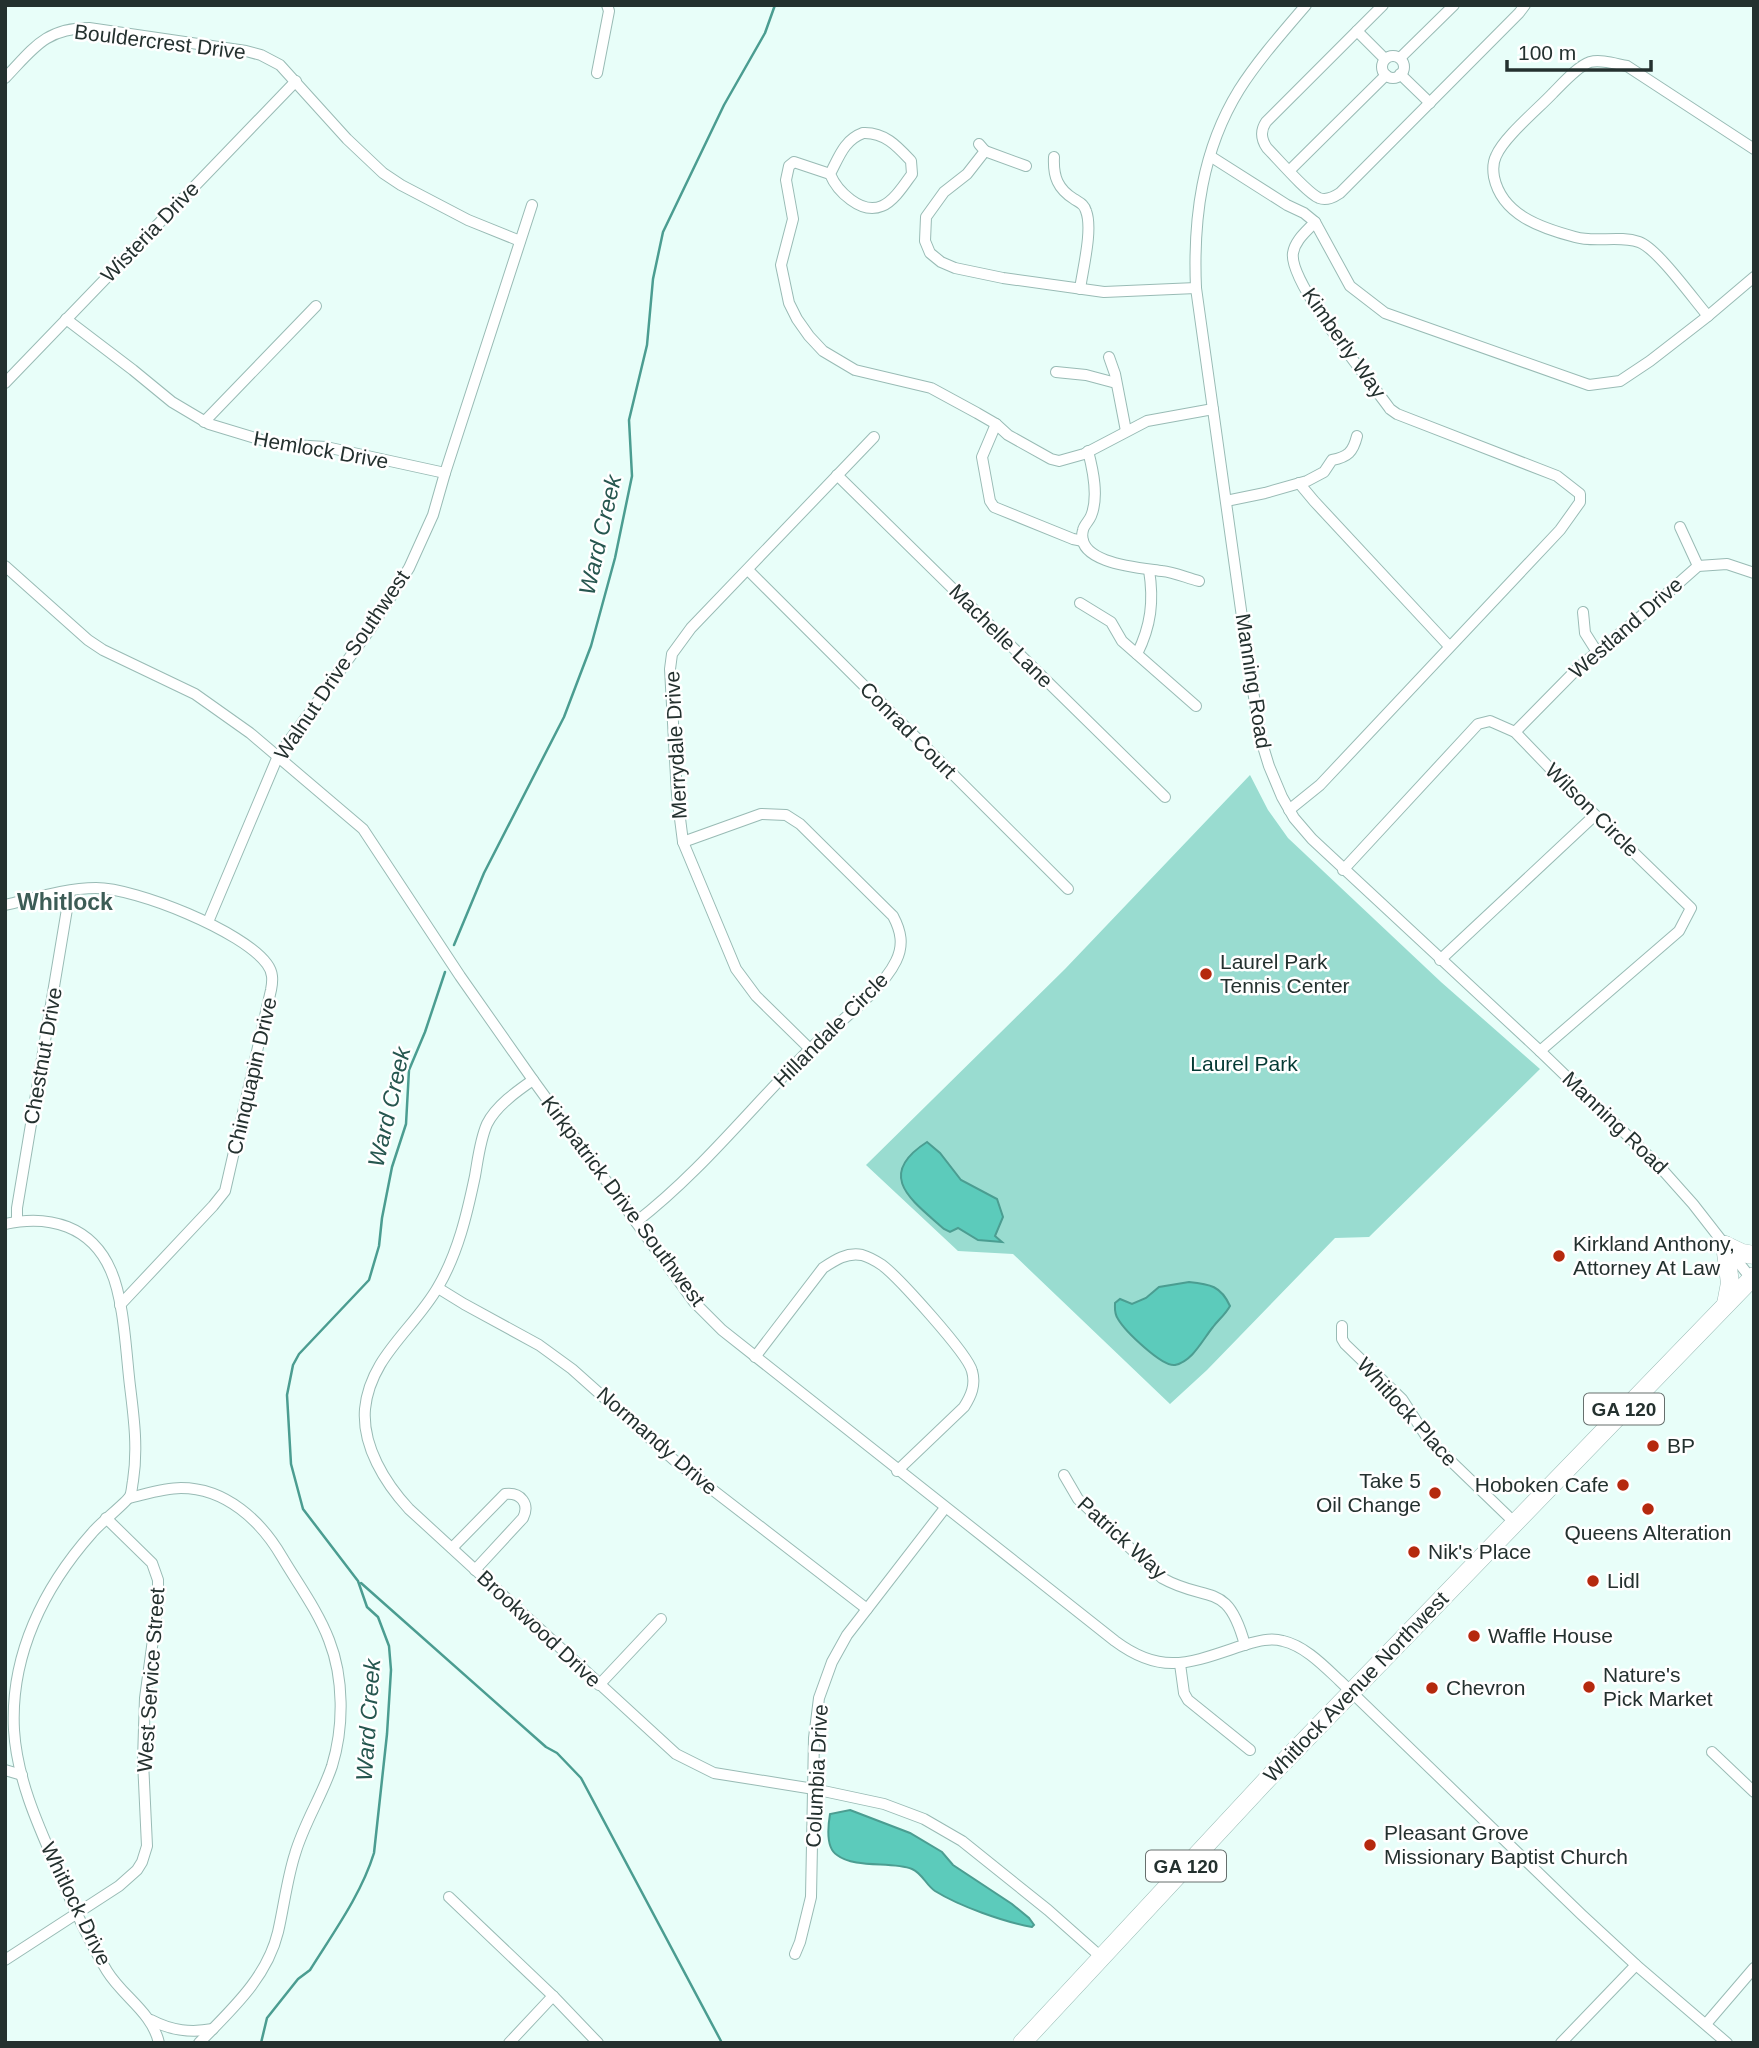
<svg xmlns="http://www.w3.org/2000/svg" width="1759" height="2048" font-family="Arial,sans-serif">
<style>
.green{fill:#99dcd0}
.water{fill:#5ccbbb;stroke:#4b9d91;stroke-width:2}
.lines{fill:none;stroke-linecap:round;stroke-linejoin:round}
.stream{stroke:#4b9d91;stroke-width:2.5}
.minor-casing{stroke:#99bbb5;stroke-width:12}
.trunk-casing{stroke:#99bbb5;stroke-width:19}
.minor{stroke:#fff;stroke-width:10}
.trunk{stroke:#fff;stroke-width:18}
.poi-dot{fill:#b5290e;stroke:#fff;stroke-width:2.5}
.labels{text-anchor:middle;stroke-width:5;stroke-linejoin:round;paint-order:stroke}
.shield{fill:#fff;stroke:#666f6d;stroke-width:2}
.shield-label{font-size:19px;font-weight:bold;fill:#24312f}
.street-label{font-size:21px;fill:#24312f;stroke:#fff}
.poi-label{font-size:21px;fill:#24312f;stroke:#fff;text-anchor:start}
.park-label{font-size:21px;fill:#033933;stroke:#fff}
.water-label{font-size:23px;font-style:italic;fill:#26564f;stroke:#fff}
.neighbourhood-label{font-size:23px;font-weight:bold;fill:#3c5c56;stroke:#fff}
</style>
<rect width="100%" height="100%" fill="#e8fef9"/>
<!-- green -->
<path class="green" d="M1250,775L1268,810L1288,838L1441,982L1540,1069L1369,1237L1335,1238L1207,1370L1170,1404L1013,1254L958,1251L866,1165L1065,969Z"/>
<!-- water -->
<g class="water">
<path d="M927,1142L940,1153L961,1180L997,1199L1003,1217L995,1236L1002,1242L978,1240L958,1228L950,1232L944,1229C913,1201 874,1176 927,1142Z"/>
<path d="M1189,1282C1210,1284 1221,1286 1230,1306C1225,1315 1219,1319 1213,1327C1203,1339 1193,1361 1175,1365C1162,1367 1125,1331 1118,1319C1114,1313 1115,1309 1115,1303L1120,1299L1132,1304L1146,1298L1159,1287Z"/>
<path d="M850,1810L910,1833L942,1852L953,1865L1012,1904L1029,1918L1034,1925L1032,1927C1004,1922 959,1906 935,1891C926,1885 922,1873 912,1869C892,1861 855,1869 837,1855C826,1848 828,1826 830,1814Z"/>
</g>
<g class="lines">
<!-- stream -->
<g class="stream">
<path d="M454,945L484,873L564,717L591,646L615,558L632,476L629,420L647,345L653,279L663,232L724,105L765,33L775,5"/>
<path d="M361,1583L546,1747L557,1753L581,1778L722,2043"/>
<path d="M261,2043L267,2018L298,1979L310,1970C333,1933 361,1895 374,1853L387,1734L391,1670L389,1646L378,1617L367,1607L358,1581L303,1509L291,1464L287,1395L293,1365L299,1354L369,1280L379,1246L382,1218L392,1167L406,1124L409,1070L425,1032L445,972"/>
</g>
<defs>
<g id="minor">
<path d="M1306,5C1283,32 1258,60 1239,90C1202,150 1193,218 1196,288L1248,660L1261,740L1269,766L1282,797L1294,818L1312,839L1540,1051L1660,1167L1693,1204L1753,1281"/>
<path d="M1383,5L1266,122C1260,131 1261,139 1267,148C1278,159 1307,193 1319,198C1327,201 1334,197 1340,193L1519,13L1525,5"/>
<path d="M1357,31L1385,59"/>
<circle cx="1393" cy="67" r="11"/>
<path d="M1400,58L1454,5"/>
<path d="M597,73L609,11L607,5"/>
<path d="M1400,74L1430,103"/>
<path d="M5,78C33,49 45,28 89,28L246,51L261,55L280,65L347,139L383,173L401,185L468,220L520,241"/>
<path d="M863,133C885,132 898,147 911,161L912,174C904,185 894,201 882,206C861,215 837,191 830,174C839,157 844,140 863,133Z"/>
<path d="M979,144L985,151L967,174L944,192L926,217L925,241L930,253L941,262L955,268L1003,278L1104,292L1196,288"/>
<path d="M1754,149L1627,66C1616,64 1601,59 1590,62C1578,66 1562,84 1553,93C1538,109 1504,137 1496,156C1493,162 1493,171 1494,177C1502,215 1541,228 1575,237C1595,243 1619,235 1639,242C1657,248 1694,300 1708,316L1754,277"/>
<path d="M985,151L1026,166"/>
<path d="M1210,156L1287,205L1304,213L1315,222L1350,286L1385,313L1589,385L1620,381L1650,361L1708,316"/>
<path d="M1054,157C1053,177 1058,189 1074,199C1080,203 1084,204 1086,211C1093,229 1083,268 1080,289"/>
<path d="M1290,170L1386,75"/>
<path d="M830,174L794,162L789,166L786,180L793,219L781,265L789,303L797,319L809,336L823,351L855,370L931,388L977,413L996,424L1008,435L1051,459L1059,461L1084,454L1147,421L1213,409"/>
<path d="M66,319L133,370L172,402L209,424L275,444L326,447L445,473"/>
<path d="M1109,357L1115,374L1126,431"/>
<path d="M1056,372L1086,375L1116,383"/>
<path d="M5,383L296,81"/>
<path d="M204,422L316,306"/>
<path d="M996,424L982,457L990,501L994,507L1073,539L1083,541"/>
<path d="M1088,451C1093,470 1099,497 1091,516C1089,521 1084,525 1083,530C1074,564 1142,568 1162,571C1174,572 1187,578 1199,581"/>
<path d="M837,475L1165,797"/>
<path d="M1299,483L1314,501L1449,646"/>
<path d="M1226,501L1265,493L1307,481L1324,472L1332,460C1348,457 1353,452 1357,436"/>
<path d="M1680,527L1698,566"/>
<path d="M5,566L88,640L103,650L195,694L250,733L363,829L460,976L533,1080L694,1302L722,1330L1115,1641C1162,1676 1190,1663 1241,1646C1255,1642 1269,1637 1283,1641C1305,1646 1324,1666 1340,1681L1582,1915L1636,1965L1727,2043"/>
<path d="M748,570L1068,889"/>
<path d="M1080,603L1111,622L1122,641L1196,706"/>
<path d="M1583,612L1585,633L1597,652"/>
<path d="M1137,654C1151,626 1154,601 1149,570"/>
<path d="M1515,732L1579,667L1646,612L1698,566L1727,564L1754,573"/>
<path d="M1289,810L1320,785L1560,530L1580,502V494L1557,476L1397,414L1390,409C1371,382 1288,282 1293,253C1295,240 1307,231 1315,222"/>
<path d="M1343,870L1478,724L1490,721L1515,732L1595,815L1691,908L1679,931L1540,1051"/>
<path d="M5,905C35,898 66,888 96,888C136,888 243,931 267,964C273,972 273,980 271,990L225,1191L213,1206L120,1305"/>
<path d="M208,922L278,756L371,628L409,568L433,515L445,473L532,205"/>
<path d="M1440,960L1595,815"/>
<path d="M810,1049L756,996L736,969L683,842L677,795L670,669L672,654L691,628L874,437"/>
<path d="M533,1080C517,1091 496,1106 487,1124C480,1140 478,1159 475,1176C467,1214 458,1253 438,1287C414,1329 370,1357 365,1409C362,1446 385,1483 409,1509L676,1754L714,1773L814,1789L884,1804L924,1819L962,1841L1048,1910L1101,1957"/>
<path d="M17,1221V1208L70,891"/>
<path d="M636,1222C701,1172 752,1106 810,1049C836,1024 881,992 896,961C904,945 901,931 893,916L800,824L786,815L761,814L683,842"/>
<path d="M5,1224C49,1214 92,1226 111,1271C124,1300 126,1353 130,1386C134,1418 138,1449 133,1481C132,1485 132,1492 130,1496C128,1501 98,1525 92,1533C44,1587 10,1655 14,1730C17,1778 37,1823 56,1866C71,1902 87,1938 107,1971C123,1997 152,2012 159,2043"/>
<path d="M438,1288L464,1304L539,1345L572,1369L674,1460L867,1609"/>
<path d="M1342,1326V1339L1345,1344L1402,1399L1428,1439L1514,1522"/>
<path d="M755,1357L823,1268C835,1260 847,1252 862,1255C869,1257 876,1261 882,1265C898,1277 968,1354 972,1371C976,1385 971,1396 964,1407L897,1471"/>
<path d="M1064,1475L1078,1499L1162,1578C1208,1604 1227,1579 1245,1645"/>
<path d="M129,1498C146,1494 164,1488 181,1488C226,1488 261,1521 282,1557C298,1584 318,1611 329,1640C344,1678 344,1727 332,1766C322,1796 304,1823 295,1854C287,1879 284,1906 278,1932C267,1978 231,2010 199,2043"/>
<path d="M452,1548L505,1494C521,1492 530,1504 523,1518L475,1570"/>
<path d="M1180,1664L1184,1693L1188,1700L1250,1750"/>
<path d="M599,1685L661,1619"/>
<path d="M1712,1752L1754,1792"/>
<path d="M5,1770L22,1775"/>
<path d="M449,1897L553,1996L598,2043"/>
<path d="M795,1954L800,1942L811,1897L814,1738L819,1698L832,1662L847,1635L945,1508"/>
<path d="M5,1960L119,1886L137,1870L142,1862L147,1846L143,1761L144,1728L145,1698L158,1603V1580L152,1563L106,1518"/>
<path d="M151,2020C172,2031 191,2033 213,2029"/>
<path d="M1706,2024L1754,1968"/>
<path d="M509,2043L553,1996"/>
<path d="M1561,2043L1636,1965"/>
</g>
<g id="trunk">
<path d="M1725,1245L1730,1283L1726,1304"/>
<path d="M1725,1245L1742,1253L1754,1255"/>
<path d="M1022,2043L1273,1773L1754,1276"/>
</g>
</defs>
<!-- minor casing -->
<use href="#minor" class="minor-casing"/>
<!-- trunk casing -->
<use href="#trunk" class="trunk-casing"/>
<!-- minor -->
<use href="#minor" class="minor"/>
<!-- trunk -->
<use href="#trunk" class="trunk"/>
</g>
<!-- markers -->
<g class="poi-dot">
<circle cx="1206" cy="974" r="7"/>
<circle cx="1559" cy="1256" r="7"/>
<circle cx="1653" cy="1446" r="7"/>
<circle cx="1623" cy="1485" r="7"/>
<circle cx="1435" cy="1493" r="7"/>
<circle cx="1648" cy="1509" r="7"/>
<circle cx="1414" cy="1552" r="7"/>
<circle cx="1593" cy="1581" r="7"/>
<circle cx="1474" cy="1636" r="7"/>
<circle cx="1589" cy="1687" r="7"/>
<circle cx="1432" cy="1688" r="7"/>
<circle cx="1370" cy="1845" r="7"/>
</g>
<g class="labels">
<!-- shield labels -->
<g class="shield">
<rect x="1584" y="1393.5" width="80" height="31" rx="5"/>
<rect x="1146" y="1850.5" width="80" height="31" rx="5"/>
</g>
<g class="shield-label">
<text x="1624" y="1416">GA 120</text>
<text x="1186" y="1873">GA 120</text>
</g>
<!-- street labels -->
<g class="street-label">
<text transform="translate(160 42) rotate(7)" y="7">Bouldercrest Drive</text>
<text transform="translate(150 232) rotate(-46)" y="7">Wisteria Drive</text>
<text transform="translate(1344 343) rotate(55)" y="7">Kimberly Way</text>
<text transform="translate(321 450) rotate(10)" y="7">Hemlock Drive</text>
<text transform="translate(1626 628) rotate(-41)" y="7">Westland Drive</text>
<text transform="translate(1001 636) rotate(45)" y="7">Machelle Lane</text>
<text transform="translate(342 665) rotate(-56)" y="7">Walnut Drive Southwest</text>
<text transform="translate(1253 681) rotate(81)" y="7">Manning Road</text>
<text transform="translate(908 730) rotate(45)" y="7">Conrad Court</text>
<text transform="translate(676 745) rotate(-93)" y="7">Merrydale Drive</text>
<text transform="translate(1592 810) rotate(45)" y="7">Wilson Circle</text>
<text transform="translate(831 1030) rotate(-45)" y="7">Hillandale Circle</text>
<text transform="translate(43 1056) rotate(-80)" y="7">Chestnut Drive</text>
<text transform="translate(252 1076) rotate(-77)" y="7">Chinquapin Drive</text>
<text transform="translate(1615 1123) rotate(44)" y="7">Manning Road</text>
<text transform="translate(623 1201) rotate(53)" y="7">Kirkpatrick Drive Southwest</text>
<text transform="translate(1407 1412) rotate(48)" y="7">Whitlock Place</text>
<text transform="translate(657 1441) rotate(41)" y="7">Normandy Drive</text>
<text transform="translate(1122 1538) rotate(42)" y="7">Patrick Way</text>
<text transform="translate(539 1629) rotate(43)" y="7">Brookwood Drive</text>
<text transform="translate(151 1680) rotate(-86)" y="7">West Service Street</text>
<text transform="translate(1356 1687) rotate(-46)" y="7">Whitlock Avenue Northwest</text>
<text transform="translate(817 1776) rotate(-87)" y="7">Columbia Drive</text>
<text transform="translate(76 1904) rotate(64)" y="7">Whitlock Drive</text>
</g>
<!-- poi labels -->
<g class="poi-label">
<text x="1220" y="969">Laurel Park<tspan x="1220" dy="24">Tennis Center</tspan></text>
<text x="1573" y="1251">Kirkland Anthony,<tspan x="1573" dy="24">Attorney At Law</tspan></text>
<text x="1667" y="1453">BP</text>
<text x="1421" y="1488" text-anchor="end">Take 5<tspan x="1421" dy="24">Oil Change</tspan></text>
<text x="1609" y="1492" text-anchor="end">Hoboken Cafe</text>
<text x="1648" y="1540" text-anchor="middle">Queens Alteration</text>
<text x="1428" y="1559">Nik's Place</text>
<text x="1607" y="1588">Lidl</text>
<text x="1488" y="1643">Waffle House</text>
<text x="1603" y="1682">Nature's<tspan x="1603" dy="24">Pick Market</tspan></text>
<text x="1446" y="1695">Chevron</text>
<text x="1384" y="1840">Pleasant Grove<tspan x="1384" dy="24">Missionary Baptist Church</tspan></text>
</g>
<!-- park labels -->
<g class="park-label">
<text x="1244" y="1071">Laurel Park</text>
</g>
<!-- water labels -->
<g class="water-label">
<text transform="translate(600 535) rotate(-77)" y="8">Ward Creek</text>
<text transform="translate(389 1107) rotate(-77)" y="8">Ward Creek</text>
<text transform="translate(368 1720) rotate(-86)" y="8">Ward Creek</text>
</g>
<!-- neighbourhood labels -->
<g class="neighbourhood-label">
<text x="65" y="910">Whitlock</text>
</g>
</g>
<!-- border -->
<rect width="1759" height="2048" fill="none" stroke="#24312f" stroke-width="14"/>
<!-- scale -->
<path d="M1507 60v10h144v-10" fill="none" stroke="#24312f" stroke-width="3.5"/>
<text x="1518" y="60" font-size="21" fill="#24312f" stroke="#ffffff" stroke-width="5" paint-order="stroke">100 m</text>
</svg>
